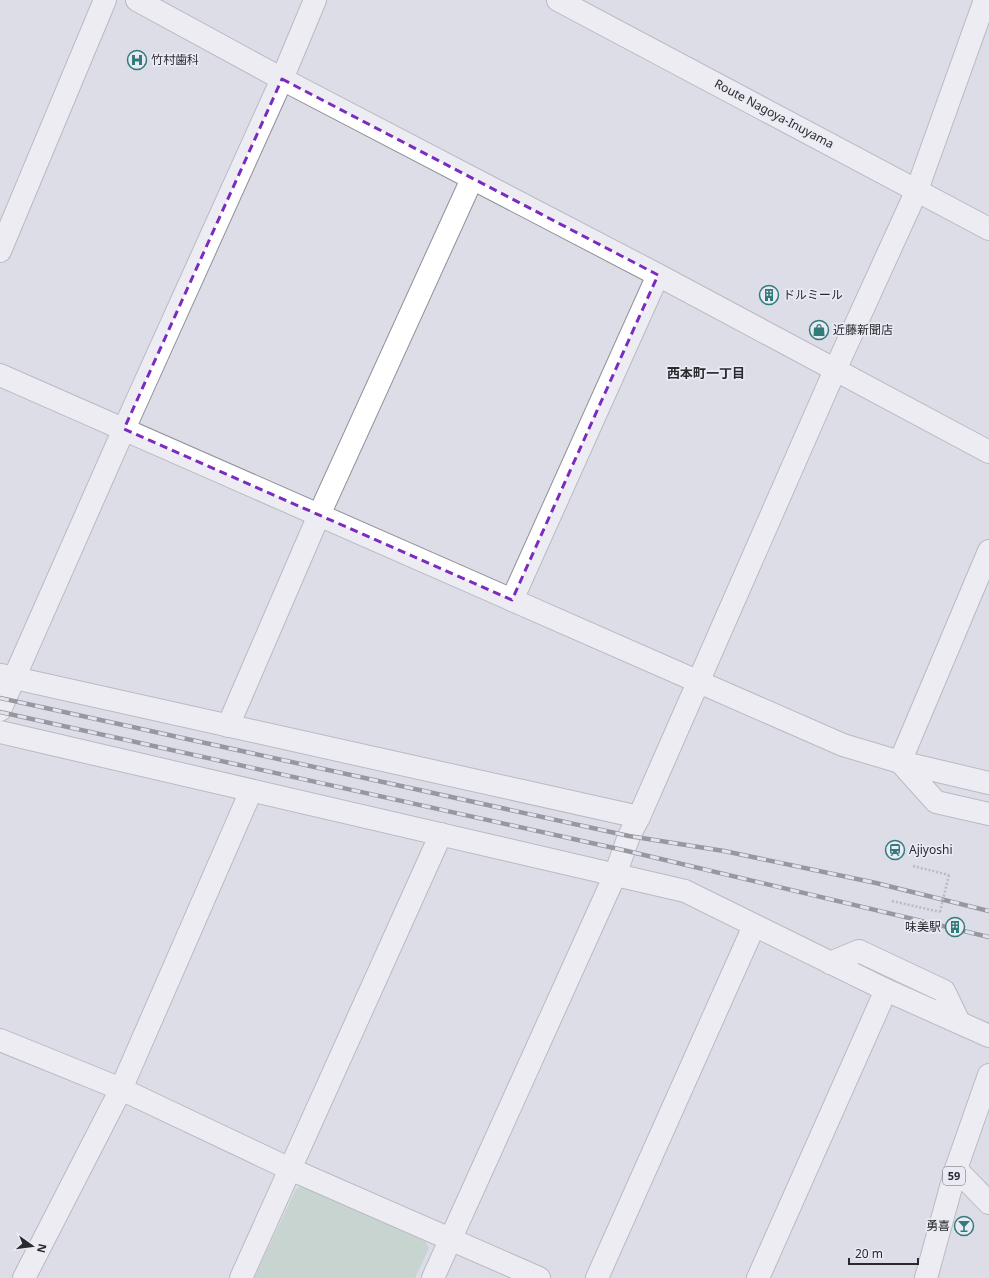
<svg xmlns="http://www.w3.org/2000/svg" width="989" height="1278" font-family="'Noto Sans','Noto Sans JP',sans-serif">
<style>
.green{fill:#aecab3}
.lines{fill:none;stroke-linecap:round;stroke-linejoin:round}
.minor-casing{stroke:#90909a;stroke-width:24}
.major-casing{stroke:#90909a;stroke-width:24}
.path{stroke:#919199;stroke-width:2.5;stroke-dasharray:2 2;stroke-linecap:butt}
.minor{stroke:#fff;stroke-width:22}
.major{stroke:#fff;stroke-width:22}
.rail-casing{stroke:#444449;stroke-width:4.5}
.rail{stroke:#eaeaf5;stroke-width:3;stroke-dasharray:9;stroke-linecap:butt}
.path-bridge{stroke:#919199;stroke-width:2.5;stroke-dasharray:2 2;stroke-linecap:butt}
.marked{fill:none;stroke:#7b2cbf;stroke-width:3;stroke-dasharray:8 5;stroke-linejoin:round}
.labels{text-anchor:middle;stroke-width:3.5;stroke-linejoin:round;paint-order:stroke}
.shield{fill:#eaeaf5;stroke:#64646a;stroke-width:1}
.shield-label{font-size:11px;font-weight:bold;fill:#2a2a2e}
.poi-label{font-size:12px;fill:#2a2a2e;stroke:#eaeaf5;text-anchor:start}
.street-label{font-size:12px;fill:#2a2a2e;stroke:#eaeaf5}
.neighbourhood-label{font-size:13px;font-weight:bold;fill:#2a2a2e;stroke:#eaeaf5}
</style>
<rect width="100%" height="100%" fill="#dddde8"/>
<!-- green -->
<path class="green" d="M304,1185L424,1239L429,1248L415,1278H254L296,1189Z"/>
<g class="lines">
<defs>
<g id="minor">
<path d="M137,0L282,79L658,275L989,452"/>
<path d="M0,251L105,0"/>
<path d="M0,375L699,682L843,745L900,762L989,783"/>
<path d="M989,551L900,762L936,802L989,814"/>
<path d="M512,600L658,275"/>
<path d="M1,675L639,817"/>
<path d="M0,710L124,429L282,79L315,0"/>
<path d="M228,726L319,515L472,179"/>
<path d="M0,732L685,891L886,990L989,1036"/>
<path d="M830,963L859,951L944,991L959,1022"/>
<path d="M0,1040L121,1089L290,1169L539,1278"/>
<path d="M956,1169L989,1203"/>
<path d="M24,1278L121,1089L251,791"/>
<path d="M241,1278L441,834"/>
<path d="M433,1278L615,875L629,836L639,817L835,370L917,190L985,0"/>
<path d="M597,1278L754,926"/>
<path d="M758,1278L886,990"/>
</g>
<g id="major">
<path d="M558,0L989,229"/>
<path d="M926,1278L956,1169L989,1075"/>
</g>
</defs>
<!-- minor casing -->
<use href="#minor" class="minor-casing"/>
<!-- major casing -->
<use href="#major" class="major-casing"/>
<!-- path -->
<g class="path">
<path d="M913,866L949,875"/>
<path d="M892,901L940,912"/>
</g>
<!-- minor -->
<use href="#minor" class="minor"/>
<!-- major -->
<use href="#major" class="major"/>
<defs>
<g id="rail">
<path d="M0,698L629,836L724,851L876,883L989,911"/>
<path d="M0,712L623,850L989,937"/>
</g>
</defs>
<!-- rail casing -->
<use href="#rail" class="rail-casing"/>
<!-- rail -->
<use href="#rail" class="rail"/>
<!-- path-bridge -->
<path class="path-bridge" d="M940,912L949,875"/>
</g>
<!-- marked area -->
<path d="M0 0H989V1278H0ZM282,79L658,275L512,600L124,429Z" fill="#dddde8" fill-opacity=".55" fill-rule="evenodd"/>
<path class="marked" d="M282,79L658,275L512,600L124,429Z"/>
<!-- icons -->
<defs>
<symbol id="hospital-ring" viewBox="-11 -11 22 22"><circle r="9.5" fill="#eaeaf5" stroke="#327b7b" stroke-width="1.5"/><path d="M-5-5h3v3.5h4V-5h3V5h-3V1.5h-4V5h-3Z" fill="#327b7b"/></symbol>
<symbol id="building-ring" viewBox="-11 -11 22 22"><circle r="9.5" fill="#eaeaf5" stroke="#327b7b" stroke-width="1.5"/><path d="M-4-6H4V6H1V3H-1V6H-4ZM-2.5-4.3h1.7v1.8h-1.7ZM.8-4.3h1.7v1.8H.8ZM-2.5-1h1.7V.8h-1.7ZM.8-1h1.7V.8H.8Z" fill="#327b7b"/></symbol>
<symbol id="shop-ring" viewBox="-11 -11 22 22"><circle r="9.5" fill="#eaeaf5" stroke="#327b7b" stroke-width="1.5"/><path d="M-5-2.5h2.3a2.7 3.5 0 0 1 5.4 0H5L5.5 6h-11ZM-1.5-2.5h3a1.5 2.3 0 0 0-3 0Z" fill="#327b7b"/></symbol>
<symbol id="station-ring" viewBox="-11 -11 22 22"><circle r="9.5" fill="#eaeaf5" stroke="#327b7b" stroke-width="1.5"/><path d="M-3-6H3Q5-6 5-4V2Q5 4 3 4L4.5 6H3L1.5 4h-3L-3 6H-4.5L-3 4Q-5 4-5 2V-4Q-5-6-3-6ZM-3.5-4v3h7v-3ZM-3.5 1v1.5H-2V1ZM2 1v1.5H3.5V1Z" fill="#327b7b"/></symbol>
<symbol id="bar-ring" viewBox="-11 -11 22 22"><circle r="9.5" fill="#eaeaf5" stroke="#327b7b" stroke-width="1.5"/><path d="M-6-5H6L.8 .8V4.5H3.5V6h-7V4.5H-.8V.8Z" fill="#327b7b"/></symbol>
</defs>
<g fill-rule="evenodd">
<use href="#hospital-ring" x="126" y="49" width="22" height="22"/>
<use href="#building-ring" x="758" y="284" width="22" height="22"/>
<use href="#shop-ring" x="808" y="319" width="22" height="22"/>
<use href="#station-ring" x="884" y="839" width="22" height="22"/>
<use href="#building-ring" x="944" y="916" width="22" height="22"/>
<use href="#bar-ring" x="953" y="1215" width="22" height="22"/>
</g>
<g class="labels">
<!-- shield labels -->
<rect class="shield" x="943" y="1167" width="22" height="18" rx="3"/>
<g class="shield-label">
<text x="954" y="1180">59</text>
</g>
<!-- poi labels -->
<g class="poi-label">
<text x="151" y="64">竹村歯科</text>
<text x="783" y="299">ドルミール</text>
<text x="833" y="334">近藤新聞店</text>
<text x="909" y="854">Ajiyoshi</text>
<text x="941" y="931" text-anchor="end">味美駅</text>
<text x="950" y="1230" text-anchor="end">勇喜</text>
</g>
<!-- street labels -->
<g class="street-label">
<text transform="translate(774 114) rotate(28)" y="4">Route Nagoya-Inuyama</text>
</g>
<!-- neighbourhood labels -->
<g class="neighbourhood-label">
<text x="706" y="378">西本町一丁目</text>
</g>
</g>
<!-- north arrow -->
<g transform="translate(32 1246) rotate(104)" stroke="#eaeaf5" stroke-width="3" paint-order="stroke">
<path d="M0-3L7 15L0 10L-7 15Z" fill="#2a2a2e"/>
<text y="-6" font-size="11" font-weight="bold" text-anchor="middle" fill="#2a2a2e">N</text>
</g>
<!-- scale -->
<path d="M849 1258v6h69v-6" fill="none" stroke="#2a2a2e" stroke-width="2"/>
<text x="855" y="1258" font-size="12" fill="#2a2a2e" stroke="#eaeaf5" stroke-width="3" paint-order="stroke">20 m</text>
</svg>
